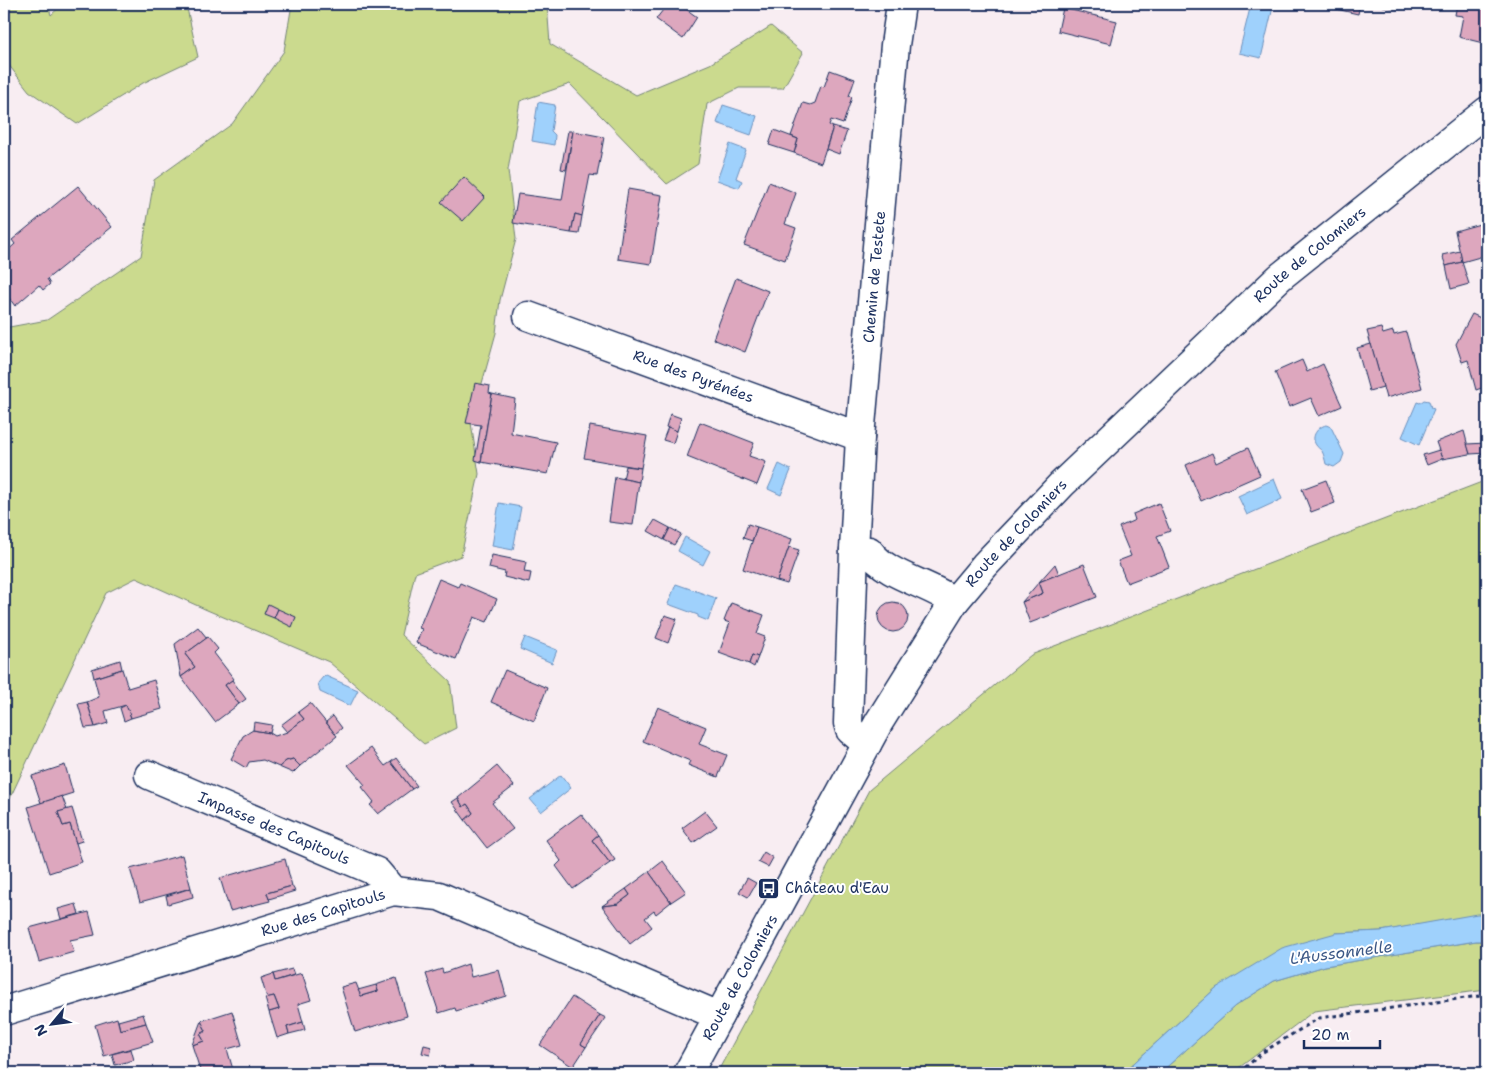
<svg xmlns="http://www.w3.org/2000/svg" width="1491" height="1077" font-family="'Shantell Sans',sans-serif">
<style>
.green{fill:#cbda8e;stroke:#738476}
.water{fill:#9fd1fc;stroke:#6a90bd}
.building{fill:#dda7be;stroke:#1b2f5e}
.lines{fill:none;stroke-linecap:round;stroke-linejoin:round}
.minor-casing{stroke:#1b2f5e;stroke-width:31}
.path{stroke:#1b2f5e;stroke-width:3;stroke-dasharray:4 4;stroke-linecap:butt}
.minor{stroke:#fff;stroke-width:28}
.labels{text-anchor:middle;stroke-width:4;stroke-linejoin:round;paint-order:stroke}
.street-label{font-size:15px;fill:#1b2f5e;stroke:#fff}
.poi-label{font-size:15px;fill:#1b2f5e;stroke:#fff;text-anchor:start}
.water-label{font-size:16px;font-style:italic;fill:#3c5886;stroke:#fff}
</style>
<rect width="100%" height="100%" fill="#f8edf2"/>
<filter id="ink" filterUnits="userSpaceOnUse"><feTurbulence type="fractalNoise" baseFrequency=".02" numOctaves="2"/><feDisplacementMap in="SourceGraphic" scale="10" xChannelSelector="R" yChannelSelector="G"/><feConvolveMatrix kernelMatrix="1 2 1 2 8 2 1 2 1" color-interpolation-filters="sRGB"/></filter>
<g filter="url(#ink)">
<!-- green -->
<g class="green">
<path d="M4,4H48L51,15L63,4H186L198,57L143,83L77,124L29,91L4,59Z"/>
<path d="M292,4H547L550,44L636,95L710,64L771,26L803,53L783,88H739L707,104L698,164L667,184L570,84L520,101L508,170L516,239L500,300L496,333L471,423L479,474L461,556L415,573L401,635L450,681L456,728L424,744L329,662L207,610L136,578L106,593L4,811V328L47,320L141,256L154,180L232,124L284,51Z"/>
<path d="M1487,480V914L1381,931L1336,933L1216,988L1123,1073H717L869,790L1031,655Z"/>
<path d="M1476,941H1487V990L1314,1011L1232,1073H1160L1235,1006L1274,981L1325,966Z"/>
</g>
<!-- water -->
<g class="water">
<path d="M1251,4H1259L1273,7L1261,58L1239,53Z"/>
<path d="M538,102L555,105L551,131L555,135L554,145L532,141Z"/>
<path d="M723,105L757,116L751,135L717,123Z"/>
<path d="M730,144L746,150L736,178L742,181L739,188L717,180Z"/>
<path d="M1424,400L1429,401L1431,408L1434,409L1419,445L1402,437L1417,402L1420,403Z"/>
<path d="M1326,425L1331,427L1344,454L1341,462L1334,467L1326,464C1325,460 1324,455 1322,451C1320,449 1317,447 1316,445C1310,436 1318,427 1326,425Z"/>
<path d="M779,464L791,470L781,495L768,489Z"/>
<path d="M1274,479L1282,499L1247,515L1238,496Z"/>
<path d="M499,503L521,507L513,550L492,546Z"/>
<path d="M685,537L710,551L703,565L678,551Z"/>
<path d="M676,584L716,598L708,621L698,617V615L668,604Z"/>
<path d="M525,637L557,650L552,663L520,649Z"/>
<path d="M326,676L358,690L350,706L320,692L318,683L323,677Z"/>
<path d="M561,775L571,788L541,812L530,799Z"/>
<path d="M1477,914H1487V941H1476L1325,966L1274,981L1235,1006L1160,1073H1123L1216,988L1282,948L1336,933L1381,931Z"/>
</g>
<!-- building -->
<g class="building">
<path d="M646,4H679L697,17L683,39L656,19L663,10Z"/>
<path d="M1314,4H1360L1358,14Z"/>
<path d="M1383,4H1402L1401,9L1383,6Z"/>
<path d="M1457,4L1487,5V44L1459,37L1463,16L1455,15Z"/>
<path d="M1063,8L1117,21L1111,44L1058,31Z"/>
<path d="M830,70L855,79L849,96L852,97L843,124L831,120L829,125L833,127L821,163L794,153L798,139L791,136L803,103L810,105L815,103L821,86L824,87Z"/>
<path d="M833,127L847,131L839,154L826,149Z"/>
<path d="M774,130L798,139L794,153L769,145Z"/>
<path d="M568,131H573L566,170L561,169Z"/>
<path d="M573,131L604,137L597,176L590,175L582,216L575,214L571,233L513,223L518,194L562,200Z"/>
<path d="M464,177L485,197L463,221L441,202Z"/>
<path d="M769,182L796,193L785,224L796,228L785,260L744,245Z"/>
<path d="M78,186L112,227L47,279L50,284L43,290L39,285L15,306L4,291V254L15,244L12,240Z"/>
<path d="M628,189L662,195L651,264L618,259Z"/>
<path d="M575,214L582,216L579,234L571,233Z"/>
<path d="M1487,222V255L1462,262L1455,231Z"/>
<path d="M1460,251L1462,262L1446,266L1442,255Z"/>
<path d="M1462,262L1469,284L1451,289L1446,266Z"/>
<path d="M736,278L768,291L745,352L713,339Z"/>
<path d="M1472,314L1487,321V386L1476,390L1468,360L1462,362L1456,344Z"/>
<path d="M1381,328L1383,334L1393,331L1394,335L1406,332L1422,388L1386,398L1367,331Z"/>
<path d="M1371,344L1383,387L1369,391L1357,348Z"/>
<path d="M1302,360L1307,372L1323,364L1342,406L1319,416L1311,398L1289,407L1275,372Z"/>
<path d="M475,383L490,386L489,393L492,394L481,462L475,460L481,425L466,423Z"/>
<path d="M492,394L515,399L511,433L556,442L548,474L481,462Z"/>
<path d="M670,414L681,418L677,431L666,427Z"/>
<path d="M700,422L754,443L749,456L766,462L757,485L687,457Z"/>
<path d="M590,426L647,436L641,468L584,458Z"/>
<path d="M668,427L677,431L673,443L663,440Z"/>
<path d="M1464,431L1470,454L1442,459L1436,442Z"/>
<path d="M1487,443V453L1470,454L1467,444Z"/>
<path d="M1248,448L1260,475L1201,501L1186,465L1212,453L1216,463Z"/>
<path d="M1439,450L1442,459L1427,465L1423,455Z"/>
<path d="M626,466L641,468L639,482L623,479Z"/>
<path d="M615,477L639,482L633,525L609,522Z"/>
<path d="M1326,480L1335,503L1311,512L1302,489Z"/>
<path d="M1159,503L1170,531L1157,536L1169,567L1127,583L1118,561L1131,556L1119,527L1135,520L1133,514Z"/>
<path d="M655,520L670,528L664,540L648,531Z"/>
<path d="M748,524L757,527L752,541L743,538Z"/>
<path d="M757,527L792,539L777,581L743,569Z"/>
<path d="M670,528L681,534L674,545L664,540Z"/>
<path d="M789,547L799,550L787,584L777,581Z"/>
<path d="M492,555L526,562L524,572L531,573L529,583L504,577L505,572L489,568Z"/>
<path d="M1055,564L1059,574L1039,582Z"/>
<path d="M1084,564L1097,597L1030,623L1022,602L1043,593L1039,582Z"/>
<path d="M439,579L458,587L460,583L497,599L487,622L474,617L456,659L416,643L422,629L419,628Z"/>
<path d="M1039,582L1043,593L1022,602Z"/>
<circle cx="893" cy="617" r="15"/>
<path d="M731,603L764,615L757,634L765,637L758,657L752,655L749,664L719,653L730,623L724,621Z"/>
<path d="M268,604L278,609L274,618L264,614Z"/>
<path d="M278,609L296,617L292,627L274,618Z"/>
<path d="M665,615L677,619L668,643L656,638Z"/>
<path d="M198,627L207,638L185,654L195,667L181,677L175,644Z"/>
<path d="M208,637L218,649L214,653L234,679L225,685L239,704L215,722L181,677L195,667L185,654Z"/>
<path d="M752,655L758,657L754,667L749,664Z"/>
<path d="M120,660L122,669L94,678L92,669Z"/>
<path d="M122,669L128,688L154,680L162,709L131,718L126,705L105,711L108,723L95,727L87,702L99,697L94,678Z"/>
<path d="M505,670L547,688L534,721L491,702Z"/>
<path d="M232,680L246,699L239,704L225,685Z"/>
<path d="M87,702L95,727L85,728L78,704Z"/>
<path d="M310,703L337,736L300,766L293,759L286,761L279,767L263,760L249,762L246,768L231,759L243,736L253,730L270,733L275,736L287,732L304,719L298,712Z"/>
<path d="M126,705L131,718L124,721L120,708Z"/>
<path d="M658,707L706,727L699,744L727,755L718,777L688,765L690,761L643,741Z"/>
<path d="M298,712L304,719L287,732L281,725Z"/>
<path d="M333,716L342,728L335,734L326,722Z"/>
<path d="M254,722L272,725L270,733L253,730Z"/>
<path d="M371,748L385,766L391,762L412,789L378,814L370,805L374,802L362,787L365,785L348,765Z"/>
<path d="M396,758L417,786L412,789L391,762Z"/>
<path d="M293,759L300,766L293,773L279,767L286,761Z"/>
<path d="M65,765L73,793L41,803L32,776Z"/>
<path d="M497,766L514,786L492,803L513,829L487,848L465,820L473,813L467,804L463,807L458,798Z"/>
<path d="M62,796L67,810L58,812L63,826L70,824L82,862L49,873L28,807Z"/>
<path d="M458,798L463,807L467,804L473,813L465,820L452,802Z"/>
<path d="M72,808L82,841L76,843L70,824L63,826L58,812Z"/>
<path d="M705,811L717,826L693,843L682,828Z"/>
<path d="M581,814L598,835L592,840L610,863L573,889L556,866L561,861L546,840Z"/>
<path d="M598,835L615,860L610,863L592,840Z"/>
<path d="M764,852L773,858L768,867L758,862Z"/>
<path d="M182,855L191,888L140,902L130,869Z"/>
<path d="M285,859L292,886L267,893L270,901L230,911L220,878Z"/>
<path d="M663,861L686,892L671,902L649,872Z"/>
<path d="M649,872L671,902L656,914L654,911L645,918L652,927L630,944L602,906L618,904L630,895L626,889Z"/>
<path d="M747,878L756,883L748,897L739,892Z"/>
<path d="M292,886L295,891L269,899L267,893Z"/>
<path d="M191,888L193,897L168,904L166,896Z"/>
<path d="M626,889L630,895L618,904L602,906Z"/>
<path d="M76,904L79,914L61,919L58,909Z"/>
<path d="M89,912L95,935L70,940L74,952L39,962L29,928Z"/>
<path d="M468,964L471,977L499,970L506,996L456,1011L455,1008L439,1013L426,974L442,969L443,973Z"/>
<path d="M292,969L294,975L275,981L273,974Z"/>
<path d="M302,973L311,1000L298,1004L303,1022L287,1027L289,1034L277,1038L269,1012L279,1009L274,996L267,998L261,978L273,974L275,981Z"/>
<path d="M396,978L407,1016L355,1032L341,987L356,983L361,996L378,991L376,985Z"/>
<path d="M376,985L378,991L361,996L358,990Z"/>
<path d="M274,996L279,1009L269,1012L265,998Z"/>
<path d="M572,997L600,1015L581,1044L586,1047L573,1067L540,1045Z"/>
<path d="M232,1011L242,1045L227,1049L234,1073H201L192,1045L204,1041L200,1034L206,1031L201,1021Z"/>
<path d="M143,1014L146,1023L120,1030L118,1021Z"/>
<path d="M600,1015L606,1018L586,1047L581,1044Z"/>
<path d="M117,1018L120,1030L146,1023L153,1042L104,1056L95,1025Z"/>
<path d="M201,1021L206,1031L200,1034L204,1041L192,1045Z"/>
<path d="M303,1022L305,1030L289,1034L287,1027Z"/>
<path d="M424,1045L432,1047L430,1055L422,1053Z"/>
<path d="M131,1049L134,1060L115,1065L112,1054Z"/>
<path d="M302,1067L304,1073H282Z"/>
</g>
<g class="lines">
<defs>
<g id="minor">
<path id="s1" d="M528,316L860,437"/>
<path id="s2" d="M854,550L860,437L895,45L901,4"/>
<path d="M867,744L850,730L848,723L854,550L869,551C889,578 928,582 954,602"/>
<path id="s3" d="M149,775L377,872L393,891"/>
<path id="s4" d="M4,1011L393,891L439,896L719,1016"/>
<path id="s5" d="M688,1073L879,722L954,602L985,565L1062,484L1280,277L1487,111"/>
</g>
</defs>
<!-- minor casing -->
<use href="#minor" class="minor-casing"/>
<!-- path -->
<path class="path" d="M1239,1073L1263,1052L1319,1018L1487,995"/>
<!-- minor -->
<use href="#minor" class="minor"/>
</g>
</g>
<!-- icons -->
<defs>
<symbol id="bus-square" viewBox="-11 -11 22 22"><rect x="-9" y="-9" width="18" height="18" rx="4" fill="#1b2f5e" stroke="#fff"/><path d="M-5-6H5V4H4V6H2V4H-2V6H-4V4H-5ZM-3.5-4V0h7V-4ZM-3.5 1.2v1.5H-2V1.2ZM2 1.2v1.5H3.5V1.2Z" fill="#fff"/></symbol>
</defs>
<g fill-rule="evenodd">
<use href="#bus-square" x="756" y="876" width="25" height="25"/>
</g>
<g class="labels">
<!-- street labels -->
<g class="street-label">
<text dy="5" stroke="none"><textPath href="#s5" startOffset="1039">Route de Colomiers</textPath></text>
<text dy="5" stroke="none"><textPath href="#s2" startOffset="274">Chemin de Testete</textPath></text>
<text dy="5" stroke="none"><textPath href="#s1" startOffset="176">Rue des Pyrénées</textPath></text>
<text dy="5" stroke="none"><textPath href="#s5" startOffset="634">Route de Colomiers</textPath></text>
<text dy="5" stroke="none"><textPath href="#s3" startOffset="136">Impasse des Capitouls</textPath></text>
<text dy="5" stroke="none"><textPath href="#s4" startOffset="334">Rue des Capitouls</textPath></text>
<text dy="5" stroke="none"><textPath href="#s5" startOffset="109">Route de Colomiers</textPath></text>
</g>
<!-- poi labels -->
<g class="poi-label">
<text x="785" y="893">Château d'Eau</text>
</g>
<!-- water labels -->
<g class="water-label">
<text transform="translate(1341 952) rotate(-7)" y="6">L'Aussonnelle</text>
</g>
</g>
<!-- margin -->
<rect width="1491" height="1077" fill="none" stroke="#fff" stroke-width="20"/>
<rect x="10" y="10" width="1471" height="1057" fill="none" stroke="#1b2f5e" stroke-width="2" filter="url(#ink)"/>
<!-- north arrow -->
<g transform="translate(52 1024) rotate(241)" stroke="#ffffff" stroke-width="4" paint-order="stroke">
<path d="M0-4L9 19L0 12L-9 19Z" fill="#1b2f5e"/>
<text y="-8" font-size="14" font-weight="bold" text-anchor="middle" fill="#1b2f5e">N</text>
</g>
<!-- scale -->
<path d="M1304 1040v8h76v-8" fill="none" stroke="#1b2f5e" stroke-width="2.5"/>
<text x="1311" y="1040" font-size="15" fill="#1b2f5e" stroke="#ffffff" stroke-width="4" paint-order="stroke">20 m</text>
</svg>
